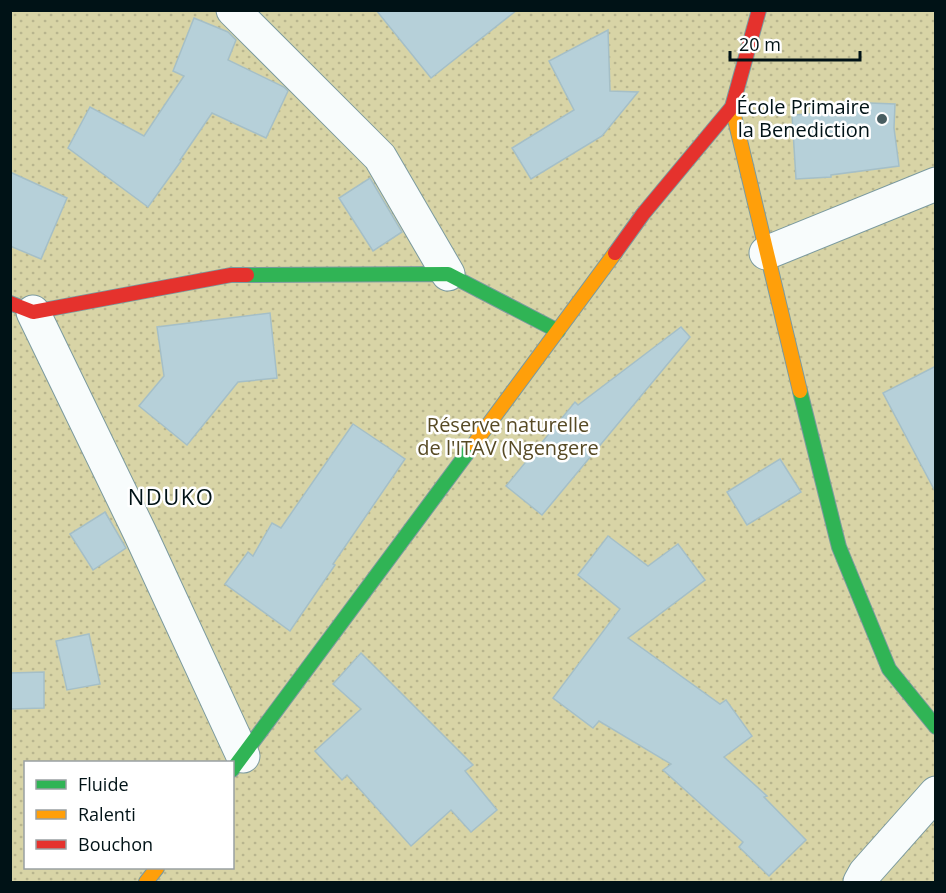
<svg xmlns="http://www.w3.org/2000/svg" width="946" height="893" font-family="'Open Sans',sans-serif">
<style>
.park{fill:url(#park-dots);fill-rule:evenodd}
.building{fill:#b6d0d9;stroke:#a5bfc7;stroke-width:1.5}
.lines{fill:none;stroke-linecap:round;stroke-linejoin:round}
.street-casing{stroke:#7b9a9f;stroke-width:35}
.fast-casing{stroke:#7b9a9f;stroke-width:16}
.slow-casing{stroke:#7b9a9f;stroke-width:16}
.jam-casing{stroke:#7b9a9f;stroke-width:16}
.street{stroke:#f8fcfc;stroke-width:33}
.fast{stroke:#30b455;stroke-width:14}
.slow{stroke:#ff9f0a;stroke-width:14}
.jam{stroke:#e5322d;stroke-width:14}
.poi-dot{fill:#485d61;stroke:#fff;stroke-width:2}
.labels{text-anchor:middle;stroke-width:5;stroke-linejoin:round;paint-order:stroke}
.poi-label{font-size:20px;fill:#001216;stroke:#fff;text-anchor:end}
.park-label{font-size:20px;fill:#574a24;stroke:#fff}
.quarter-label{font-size:22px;letter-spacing:1.5px;fill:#001216;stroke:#fff}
</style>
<defs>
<pattern id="park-dots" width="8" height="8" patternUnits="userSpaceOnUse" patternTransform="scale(1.5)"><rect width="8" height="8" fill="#d8d4a6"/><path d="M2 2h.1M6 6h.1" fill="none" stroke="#b8b58e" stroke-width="1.8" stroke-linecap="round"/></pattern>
</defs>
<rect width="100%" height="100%" fill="#cee9ed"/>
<!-- park -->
<path class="park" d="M10,11H935V882H11ZM26,762H232V868H26Z"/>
<!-- building -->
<g class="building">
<path d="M376,10H517L431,78Z"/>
<path d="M194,18L228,32L236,40L228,60L284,87L288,91L266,138L212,113L180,160L181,161L148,207L68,148L90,107L144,136L184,76L173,71Z"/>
<path d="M608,30L610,91L638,92L602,136L531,179L512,148L574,110L549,61Z"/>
<path d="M843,102L895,104L894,128L899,166L831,175V177L796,179L792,115L843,112Z"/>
<path d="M10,172L67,198L41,259L10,246Z"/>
<path d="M370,178L402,232L373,251L339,198Z"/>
<path d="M270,313L277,378L238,382L187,445L139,406L164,376L157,327Z"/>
<path d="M681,327L690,337L542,515L506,486L575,402L578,405Z"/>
<path d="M936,366V493L883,393Z"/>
<path d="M353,424L405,459L333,564L335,565L290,631L225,584L248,552L253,556L272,523L281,528Z"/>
<path d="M780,459L801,492L747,525L727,492Z"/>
<path d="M105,512L126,548L93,570L70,534Z"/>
<path d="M608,536L648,566L678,544L705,580L628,638L720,704L726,700L752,736L724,757L767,796L764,797L806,840L769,876L739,847L743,842L663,770L671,764L599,721L593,728L553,698L620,609L578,575Z"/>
<path d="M89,634L100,684L67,690L56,641Z"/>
<path d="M361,653L473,765L465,771L497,810L471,832L451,810L411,846L347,775L342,780L315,751L361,709L333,684Z"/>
<path d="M44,672V708L10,709V673Z"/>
</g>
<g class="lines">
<defs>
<g id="street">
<path d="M233,10L380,157L448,274"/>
<path d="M766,253L936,184"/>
<path d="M33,312L140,533L243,756"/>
<path d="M860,882L865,873L936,793"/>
</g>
<g id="fast">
<path d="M247,275L448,274L558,331"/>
<path d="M800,391L839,547L889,669L936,727"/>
<path d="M232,770L474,444"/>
</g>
<g id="slow">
<path d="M732,107L800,391"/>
<path d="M474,444L615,253"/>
<path d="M146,882L157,868"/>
</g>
<g id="jam">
<path d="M615,253L643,214L732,107L759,10"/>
<path d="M10,303L33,312L231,275H247"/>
</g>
</defs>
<!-- street casing -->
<use href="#street" class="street-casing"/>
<!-- fast casing -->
<use href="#fast" class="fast-casing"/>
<!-- slow casing -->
<use href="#slow" class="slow-casing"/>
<!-- jam casing -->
<use href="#jam" class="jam-casing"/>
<!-- street -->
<use href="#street" class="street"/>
<!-- fast -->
<use href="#fast" class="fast"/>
<!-- slow -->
<use href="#slow" class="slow"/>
<!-- jam -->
<use href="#jam" class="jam"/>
</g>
<!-- markers -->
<circle class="poi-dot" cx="882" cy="119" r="6"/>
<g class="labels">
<!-- poi labels -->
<g class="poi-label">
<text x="870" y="114">École Primaire<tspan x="870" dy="23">la Benediction</tspan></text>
</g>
<!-- park labels -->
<g class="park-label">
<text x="508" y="432">Réserve naturelle<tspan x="508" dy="23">de l'ITAV (Ngengere</tspan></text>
</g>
<!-- quarter labels -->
<g class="quarter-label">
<text x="171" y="505">NDUKO</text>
</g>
</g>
<!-- border -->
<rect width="946" height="893" fill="none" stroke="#001216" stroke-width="24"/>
<!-- legend -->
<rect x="24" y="761" width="210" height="108" fill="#ffffff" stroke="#99a0a2" stroke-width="1.5"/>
<rect x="36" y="780" width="30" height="9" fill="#30b455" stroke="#99a0a2" stroke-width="1.5"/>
<text x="78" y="791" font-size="18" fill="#001216">Fluide</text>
<rect x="36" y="810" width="30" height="9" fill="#ff9f0a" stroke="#99a0a2" stroke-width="1.5"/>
<text x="78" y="821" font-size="18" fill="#001216">Ralenti</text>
<rect x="36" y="840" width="30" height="9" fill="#e5322d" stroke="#99a0a2" stroke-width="1.5"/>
<text x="78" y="851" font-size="18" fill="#001216">Bouchon</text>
<!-- scale -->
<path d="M730 51v9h130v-9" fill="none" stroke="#001216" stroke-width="3"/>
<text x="739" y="51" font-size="18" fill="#001216" stroke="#ffffff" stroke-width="4.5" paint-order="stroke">20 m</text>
</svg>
